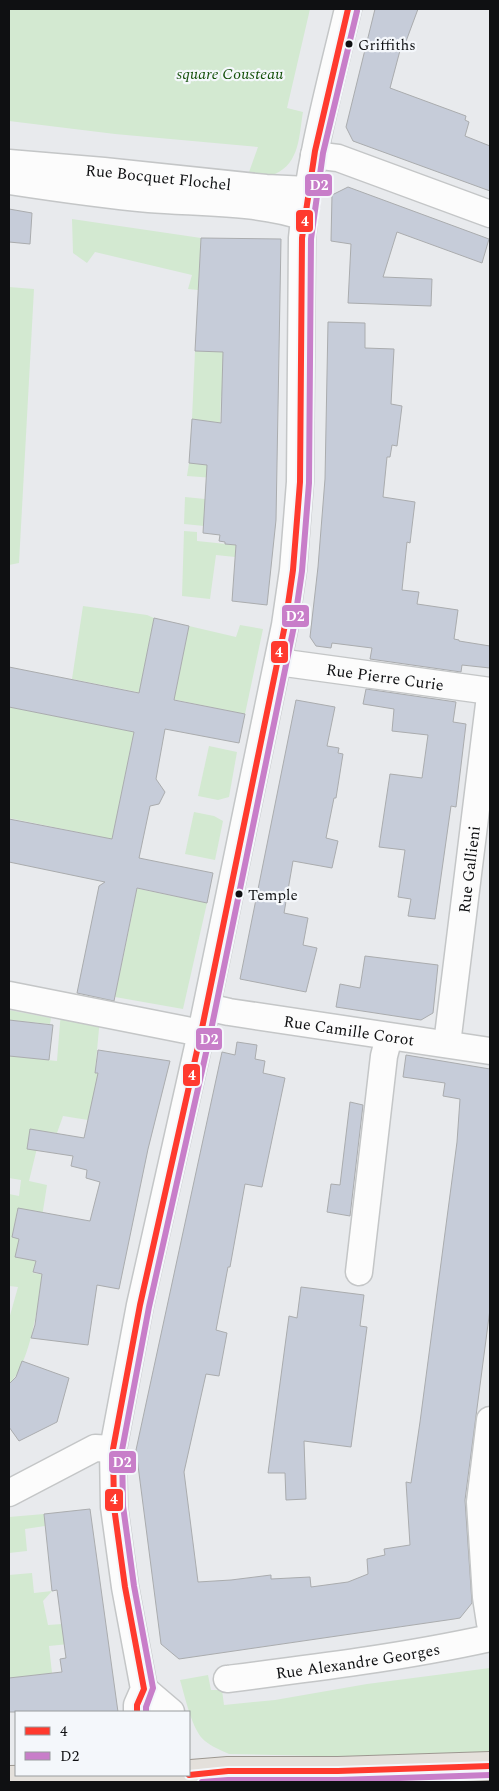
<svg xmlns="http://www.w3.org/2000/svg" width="499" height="1791" font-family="Spectral,serif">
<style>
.green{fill:#d3e9d1}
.building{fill:#c6ccd9;stroke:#aaacae}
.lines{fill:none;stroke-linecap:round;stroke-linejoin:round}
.minor-casing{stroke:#c4c6c7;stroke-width:29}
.major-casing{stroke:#9c9790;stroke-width:30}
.minor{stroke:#fcfcfc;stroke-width:26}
.major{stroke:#e4e0db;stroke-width:28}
.bus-1-casing{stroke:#f4f7fb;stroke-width:10}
.bus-2-casing{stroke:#f4f7fb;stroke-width:10}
.bus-1{stroke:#ff3a2e;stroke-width:6}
.bus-2{stroke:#c87ec9;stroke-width:6}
.bus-dot{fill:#0f1012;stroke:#f4f7fb;stroke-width:2}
.labels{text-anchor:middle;stroke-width:4.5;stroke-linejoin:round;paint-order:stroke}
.bus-label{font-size:15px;fill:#0f1012;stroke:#f4f7fb;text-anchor:start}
.park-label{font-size:16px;font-style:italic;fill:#15510b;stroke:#f4f7fb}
.street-label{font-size:16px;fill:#0f1012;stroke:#f4f7fb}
.line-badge{stroke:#f4f7fb;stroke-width:2}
.badge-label{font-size:14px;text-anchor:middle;font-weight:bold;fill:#fff}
</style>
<rect width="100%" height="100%" fill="#e8eaed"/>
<!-- green -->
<g class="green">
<path d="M9,9H310L287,108L303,112C299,135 300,163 275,174C267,177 256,175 248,175L258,147L115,134L9,121Z"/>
<path d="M72,219L201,238L198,290L188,289L192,275L95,252L87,263L73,253Z"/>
<path d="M9,287L34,289L19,563L9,565Z"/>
<path d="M195,351L245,352L222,396H221L220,423L192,419Z"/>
<path d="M189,463L229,466L228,479L187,476Z"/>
<path d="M185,497L205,499L225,528L184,524Z"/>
<path d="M184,531L197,532V541L236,545L235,557L216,555L210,599L182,596Z"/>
<path d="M83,606L147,615L154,618L141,683L149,685L147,694L72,679Z"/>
<path d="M240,625L263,629L245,714L172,699L174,691H176L189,626L236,637Z"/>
<path d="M9,707L134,732L112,839L9,818Z"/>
<path d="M209,746L237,752L229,797L218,800L198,796Z"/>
<path d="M194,812L214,816L223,821L215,860L185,854Z"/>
<path d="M125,886L207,903L183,1009L115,997L134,905Z"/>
<path d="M9,1010L51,1018L50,1024L9,1020Z"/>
<path d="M61,1011L100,1018L95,1072L102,1074L88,1120L63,1116L57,1133L30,1130L27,1147L37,1148L29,1181L47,1185L42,1217L17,1211L12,1237L19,1239L16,1257L36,1261L33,1273L59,1277L40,1291C36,1317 28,1366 9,1384V1319L18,1287L9,1286V1194L19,1196L21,1180L9,1178V1056L57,1061Z"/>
<path d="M44,1514L45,1526L25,1529L27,1551L9,1553V1517Z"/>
<path d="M32,1573L34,1593L52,1591L43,1601L48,1625L62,1624L69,1644L49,1646L52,1673L9,1678V1575Z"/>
<path d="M490,1668V1756H317L229,1754C221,1750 212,1747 205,1741C192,1731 185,1696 180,1680L208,1675L211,1690H222L224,1705L275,1700L367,1684Z"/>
</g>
<!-- building -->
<g class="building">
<path d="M375,9H418L405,44L402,43L390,88L466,116L465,120L469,122L465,136L490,146V191L353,141L346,127Z"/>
<path d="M348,187L489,239L482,263L397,232L383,277L432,279L431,306L348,303L351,244L331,241L332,195Z"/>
<path d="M9,209L32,213L30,244L9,242Z"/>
<path d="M201,238L281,239L276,520L267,605L232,601L236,545L225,544V542L219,541L220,535L203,533L207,465L189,463L192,419L221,423L223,352L195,351Z"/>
<path d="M328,322L365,323V348L394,349L391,404L402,406L397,446L392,445L390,457H387L383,497L415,502L410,543L407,542L402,590L419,592L417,604L458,610L454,639L459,640V641L490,646V668L462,665L461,672L370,659L372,648L332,643L331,648L316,646L310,637L318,567L325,479Z"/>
<path d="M154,618L189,626L174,700L245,714L239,743L165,729L156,779L165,792L159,804L150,806L139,858L213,873L207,903L137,888L114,1001L77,993L99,886L105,882L9,862V819L112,839L134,732L9,707V667L139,693Z"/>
<path d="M366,689L456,702L453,722L466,724L456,807L451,806L435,919L408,916L411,899L398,897L405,850L379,847L390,774L422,778L428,735L392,731L394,709L363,704Z"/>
<path d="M296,700L335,707L327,746L339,748L338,753L343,754L336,798H334L326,838L338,841L332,868L293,861L284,913L308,918L303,945L317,948L306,992L240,979Z"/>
<path d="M365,956L438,965L433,1013L421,1020L336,1007L340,984L360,988Z"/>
<path d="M9,1020L53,1025L49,1060L9,1056Z"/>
<path d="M237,1042L257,1045L255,1059L265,1061L263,1073L285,1078L262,1187L245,1184L230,1267H228L216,1330L227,1333L219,1376L206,1374L184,1472L198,1582L231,1580L271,1575V1579L310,1577L311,1587L348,1582L368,1574L367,1559L385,1555L384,1549L410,1545L406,1482L411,1483L420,1422L457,1142L460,1099L443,1096L445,1083L403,1077L406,1055L490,1069V1309L465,1500L472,1603L460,1618L454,1619L179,1659L161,1644L136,1450L222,1052L235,1055Z"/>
<path d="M98,1050L170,1061L148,1149L119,1289L97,1285L88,1345L31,1338L35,1325L42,1274L33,1272L36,1261L15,1257L19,1239L12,1237L18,1208L90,1221L100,1182L86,1178L87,1170L71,1166L73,1156L27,1149L30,1129L84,1138L98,1073H95Z"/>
<path d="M350,1102L363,1105L350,1216L327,1212L331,1184L340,1185Z"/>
<path d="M301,1287L364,1295L360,1326L367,1327L351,1447L304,1441L306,1499L286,1500L285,1473H268L289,1316L297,1318Z"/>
<path d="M22,1361L69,1378L57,1422L19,1441L9,1427V1384L16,1377Z"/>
<path d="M90,1509L118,1712H9V1678L62,1672L60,1659L66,1658L57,1590L52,1591L44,1514Z"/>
</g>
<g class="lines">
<defs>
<g id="minor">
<path d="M314,155L338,158L490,214"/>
<path id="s1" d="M9,163L104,171L266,188L308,190"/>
<path d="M9,181C55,188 102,195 149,199C198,203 258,201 304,217"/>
<path id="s2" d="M278,662L490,691"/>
<path d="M9,995L201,1033"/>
<path id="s3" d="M207,1007L229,1012L490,1051"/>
<path id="s4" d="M447,1044L490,696"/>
<path d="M359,1272L384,1056L389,1037"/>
<path d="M490,1420L480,1502L486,1597L490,1623"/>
<path d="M9,1493L95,1448L113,1449"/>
<path id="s5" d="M227,1679C315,1668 404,1657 490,1638"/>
<path d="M144,1689L171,1712"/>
<path d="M137,1712V1705L144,1689L125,1587L114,1507L113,1449L140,1305L201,1033L285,625L293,570L300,482L302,238C309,160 330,85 348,9"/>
</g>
<path id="major" d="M9,1780L142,1778L228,1771H338L490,1766"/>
</defs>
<!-- minor casing -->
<use href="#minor" class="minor-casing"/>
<!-- major casing -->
<use href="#major" class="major-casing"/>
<!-- minor -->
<use href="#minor" class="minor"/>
<!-- major -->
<use href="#major" class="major"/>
<defs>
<g id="bus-1">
<path d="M137,1712V1705L144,1689L125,1587L114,1507L113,1449L140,1305L201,1033L285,625L293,570L300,482L302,238L315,151L348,9"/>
<path d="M189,1775L228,1771H338L490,1766"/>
</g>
<g id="bus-2">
<path d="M146,1712V1707L153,1688L134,1586L123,1506L122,1450L149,1307L210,1035L294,626L302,571L309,483L311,239L323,153L357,11"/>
<path d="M202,1782L228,1780H338L490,1775"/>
</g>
</defs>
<!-- bus-1 casing -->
<use href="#bus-1" class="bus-1-casing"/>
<!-- bus-2 casing -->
<use href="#bus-2" class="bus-2-casing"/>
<!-- bus-1 -->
<use href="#bus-1" class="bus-1"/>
<!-- bus-2 -->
<use href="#bus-2" class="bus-2"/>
</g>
<!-- markers -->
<g class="bus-dot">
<circle cx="349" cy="44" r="4.5"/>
<circle cx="239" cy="894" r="4.5"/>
</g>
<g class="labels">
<!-- bus labels -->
<g class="bus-label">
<text x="358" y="50">Griffiths</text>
<text x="248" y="900">Temple</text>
</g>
<!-- park labels -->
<g class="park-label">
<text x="230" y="79">square Cousteau</text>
</g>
<!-- street labels -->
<g class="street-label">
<text dy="6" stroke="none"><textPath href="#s1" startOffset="150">Rue Bocquet Flochel</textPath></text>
<text dy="6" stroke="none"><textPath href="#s2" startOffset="108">Rue Pierre Curie</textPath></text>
<text dy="6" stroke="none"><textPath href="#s4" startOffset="176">Rue Gallieni</textPath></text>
<text dy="6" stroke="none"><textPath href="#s3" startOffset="144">Rue Camille Corot</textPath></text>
<text dy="6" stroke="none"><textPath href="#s5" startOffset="132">Rue Alexandre Georges</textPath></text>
</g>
</g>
<g class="line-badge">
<rect x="304" y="173" width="29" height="24" rx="5" fill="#c87ec9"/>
<rect x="295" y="209" width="19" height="24" rx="5" fill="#ff3a2e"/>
<rect x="281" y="604" width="29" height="24" rx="5" fill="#c87ec9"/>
<rect x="270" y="640" width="19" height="24" rx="5" fill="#ff3a2e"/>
<rect x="195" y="1027" width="28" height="24" rx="5" fill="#c87ec9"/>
<rect x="182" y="1063" width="19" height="24" rx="5" fill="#ff3a2e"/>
<rect x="108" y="1450" width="29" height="24" rx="5" fill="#c87ec9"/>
<rect x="104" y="1488" width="20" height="24" rx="5" fill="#ff3a2e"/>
</g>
<g class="badge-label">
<text x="319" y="190">D2</text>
<text x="305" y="226">4</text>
<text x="295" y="621">D2</text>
<text x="279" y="657">4</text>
<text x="209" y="1044">D2</text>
<text x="192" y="1080">4</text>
<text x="122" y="1467">D2</text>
<text x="114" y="1504">4</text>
</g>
<!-- border -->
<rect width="499" height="1791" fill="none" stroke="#0f1012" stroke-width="20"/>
<!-- legend -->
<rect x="15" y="1711" width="175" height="65" fill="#f4f7fb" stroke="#989b9e"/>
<rect x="25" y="1727" width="25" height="8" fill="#ff3a2e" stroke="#989b9e"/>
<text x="60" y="1736" font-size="15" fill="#0f1012">4</text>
<rect x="25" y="1752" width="25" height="8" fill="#c87ec9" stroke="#989b9e"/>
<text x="60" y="1761" font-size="15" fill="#0f1012">D2</text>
</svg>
